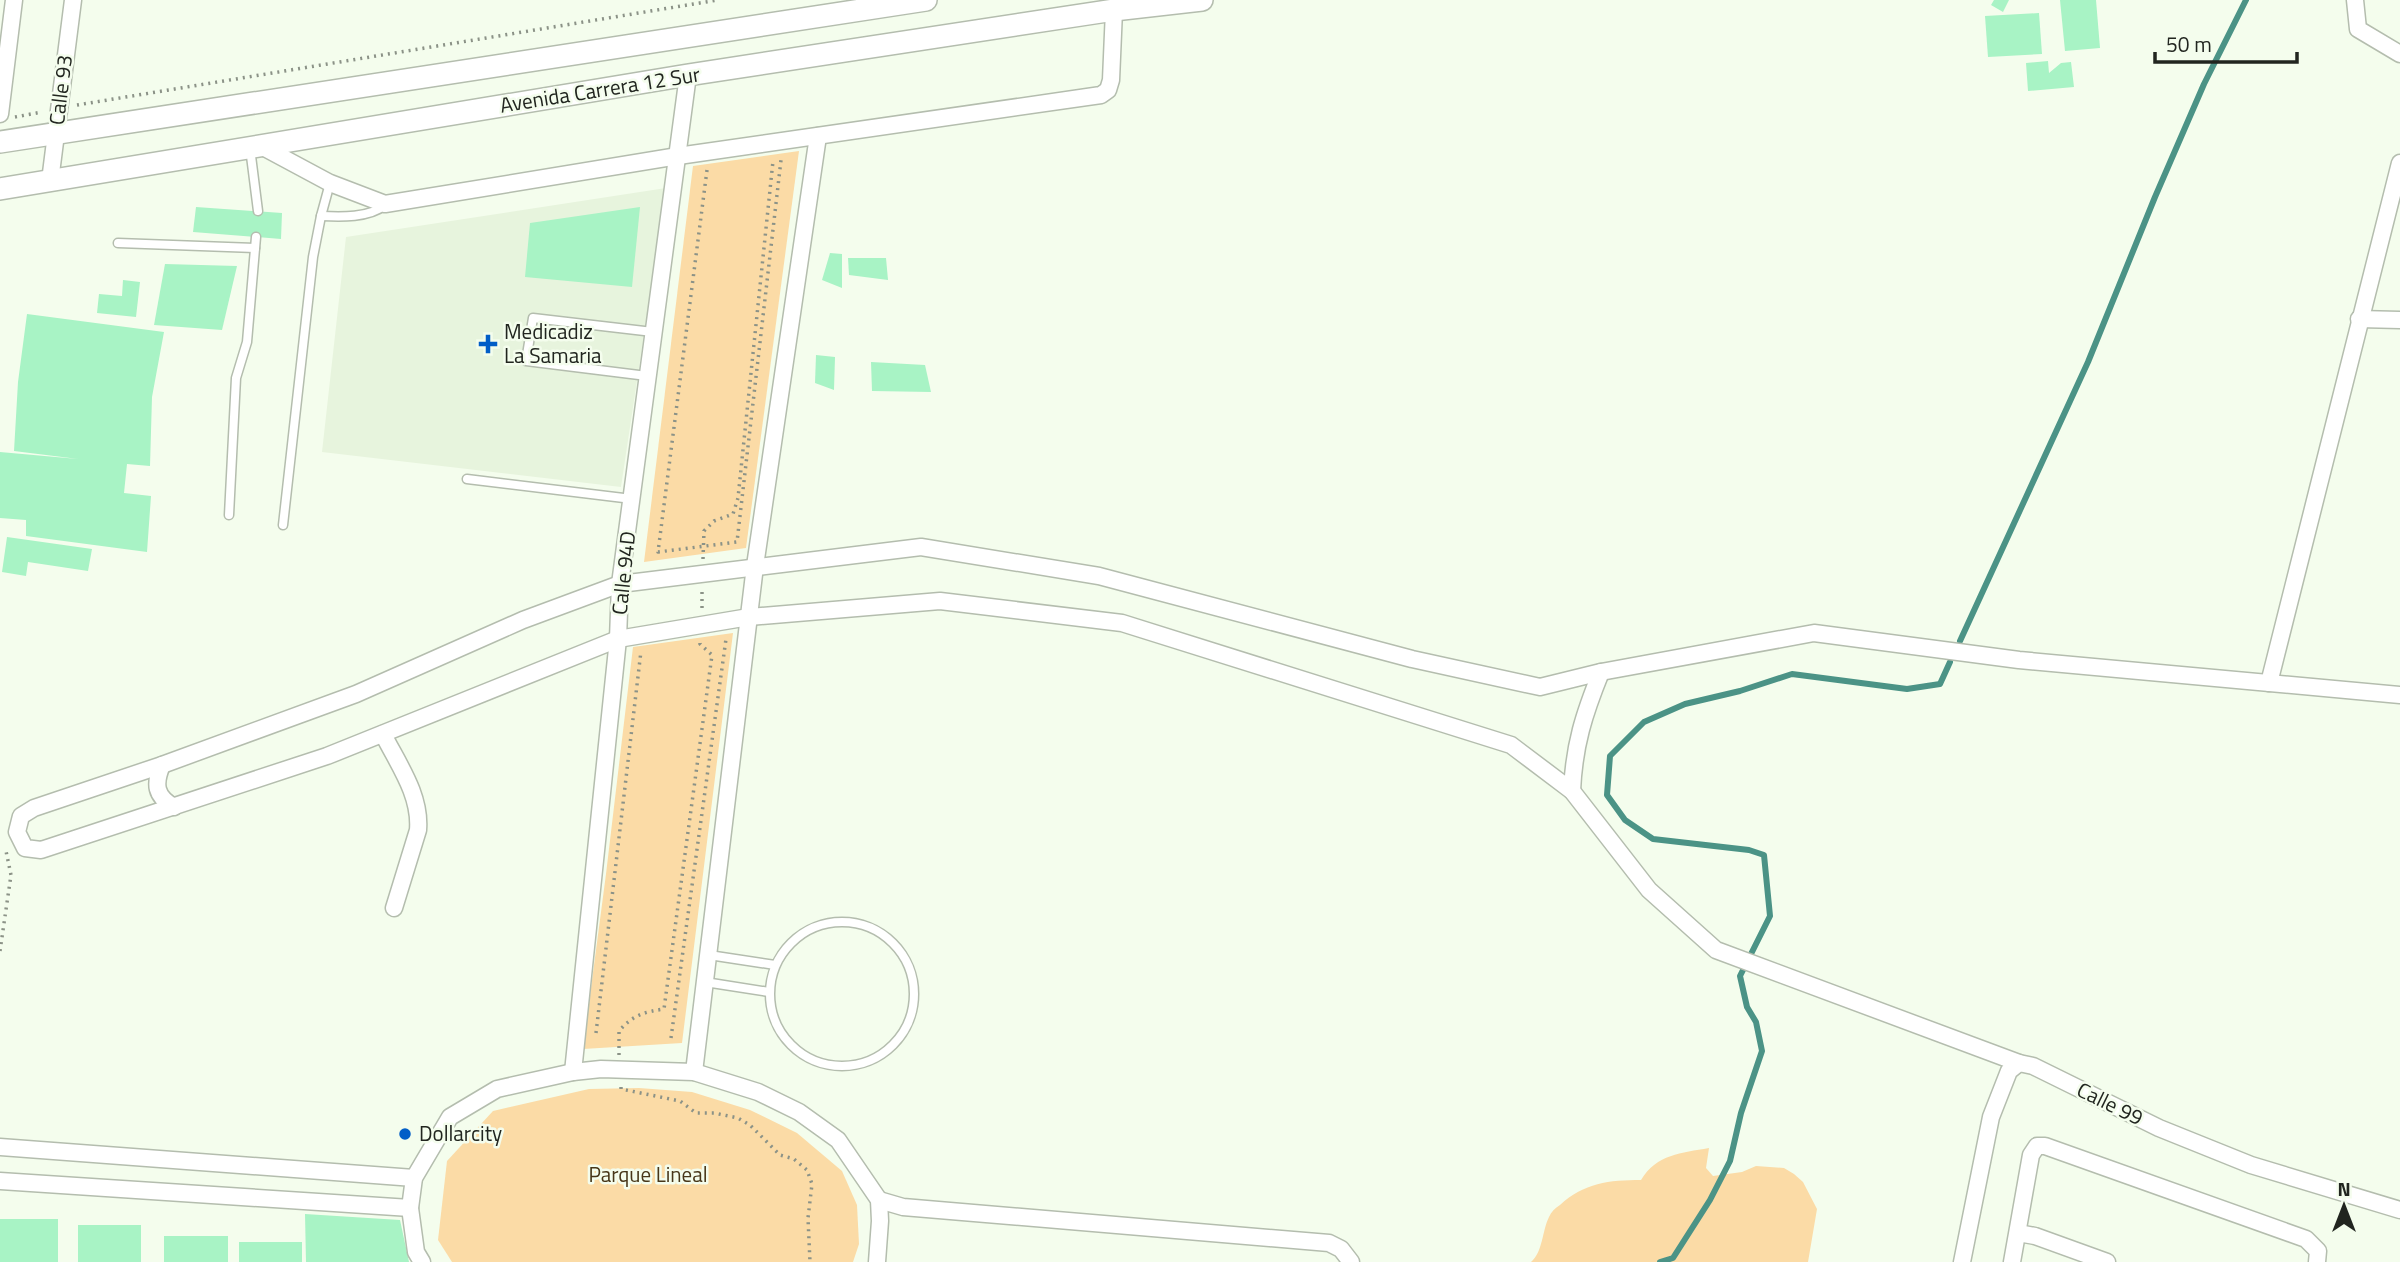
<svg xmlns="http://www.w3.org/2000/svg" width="2400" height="1262" font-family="'Titillium Web',sans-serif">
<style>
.built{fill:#e7f4dd}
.green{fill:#fbdba6}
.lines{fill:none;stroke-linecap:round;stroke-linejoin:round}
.stream{stroke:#4b9386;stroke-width:6}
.building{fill:#a8f3c5}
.service-casing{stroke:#b4bdae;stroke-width:11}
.minor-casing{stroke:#b4bdae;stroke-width:19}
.tertiary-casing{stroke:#b4bdae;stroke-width:24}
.path{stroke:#8b9287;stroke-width:3.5;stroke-dasharray:2 5;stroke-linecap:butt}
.service{stroke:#fff;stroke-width:8}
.minor{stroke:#fff;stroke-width:16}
.tertiary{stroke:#fff;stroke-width:21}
.poi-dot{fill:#025ec7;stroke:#f4fded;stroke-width:2.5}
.labels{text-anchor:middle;stroke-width:5;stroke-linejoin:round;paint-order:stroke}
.street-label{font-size:21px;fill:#21251f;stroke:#f4fded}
.poi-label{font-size:21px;fill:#21251f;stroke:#f4fded;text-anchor:start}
.park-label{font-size:21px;fill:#473618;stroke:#f4fded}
</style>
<rect width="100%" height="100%" fill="#f4fded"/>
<!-- built -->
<path class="built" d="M666,188L621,487L322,452L346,237Z"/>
<!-- green -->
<g class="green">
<path d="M799,151L746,548L644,562L693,166Z"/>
<path d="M733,633L682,1043L583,1049L606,874L633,647Z"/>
<path d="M639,1088L692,1092L750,1110L797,1133L842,1171L857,1205L859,1244L853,1262H452L438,1240L447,1161L493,1111L589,1089Z"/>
<path d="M1709,1148L1706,1168L1713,1176L1742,1172L1756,1166L1784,1168L1794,1174L1803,1182L1817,1209L1808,1262H1531C1543,1252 1542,1231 1549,1217C1551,1212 1555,1208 1560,1205C1584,1183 1609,1180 1641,1180C1657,1154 1681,1153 1709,1148Z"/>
</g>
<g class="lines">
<!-- stream -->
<g class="stream">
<path d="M1960,641L2088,362L2155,197L2204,84L2246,0"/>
<path d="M1660,1262L1673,1258L1710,1200L1730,1161L1741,1113L1762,1051L1756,1022L1747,1007L1740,976L1770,916L1764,855L1749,850L1653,839L1625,820L1607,795L1610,756L1644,722L1685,704L1740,691L1792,674L1907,689L1940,684L1950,662"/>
</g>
</g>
<!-- building -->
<g class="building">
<path d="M1994,0H2009L2003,12L1991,5Z"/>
<path d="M2060,0H2096L2100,48L2065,51Z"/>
<path d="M2039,13L2042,54L1988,57L1985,16Z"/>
<path d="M2048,61L2049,73L2061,63L2071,62L2074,87L2028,91L2026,63Z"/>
<path d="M196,207L282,213L281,239L193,232Z"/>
<path d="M640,207L632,287L525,277L530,223Z"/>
<path d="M830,253L842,254V288L822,280Z"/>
<path d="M848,258H886L888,280L849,275Z"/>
<path d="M165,264L237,266L222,330L154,325Z"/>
<path d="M123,280L140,282L136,317L97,313L99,294L122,296Z"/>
<path d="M27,314L164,332L152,397L150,466L127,464L124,493L151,496L147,552L26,536V520L0,518V452L78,459L14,451L18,382Z"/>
<path d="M816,355L835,357L834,390L815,383Z"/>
<path d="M871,362L925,365L931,392L872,391Z"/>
<path d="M7,537L92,549L88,571L28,562L26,576L2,572Z"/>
<path d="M305,1214L400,1220L409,1262H306Z"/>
<rect x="0" y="1219" width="58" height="43"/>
<rect x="78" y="1225" width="63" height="37"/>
<rect x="164" y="1236" width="64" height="26"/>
<rect x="239" y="1242" width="63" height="20"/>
</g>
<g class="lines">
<defs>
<g id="service">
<path d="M250,148L258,211"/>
<path d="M321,216C341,217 369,218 385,205"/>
<path d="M118,243L255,248"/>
<path d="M647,376L526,361L533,318L653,332"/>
<path d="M467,479L632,499"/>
<path d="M229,515L236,378L247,342L256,237"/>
<path d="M283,525L313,257L321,216L330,183"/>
<circle cx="842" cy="994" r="72"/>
<path d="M709,955L775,965"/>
<path d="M705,982L769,992"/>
</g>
<g id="minor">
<path d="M2355,0L2358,29L2400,54"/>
<path d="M0,114L14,0"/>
<path d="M261,146L330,183L385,204L678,156L1101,95L1108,90L1111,80L1114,10"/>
<path d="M50,181L73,0"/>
<path d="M2359,319L2400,320"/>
<path d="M2269,683L2400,163"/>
<path d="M383,734C398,764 421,795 418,830L394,908"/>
<path d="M162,765C154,784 155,796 174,807"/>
<path d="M1572,791C1574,745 1584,714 1601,672"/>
<path d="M2019,1063L1716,950L1649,890L1572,791L1511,745L1122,623L940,601L749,617L618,639L327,756L41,850L25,848L17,832L21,816L34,808L162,765L356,694L523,620L620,584L921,547L1099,576L1412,659L1540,687L1601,672L1814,633L2019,660L2400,695"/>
<path d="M573,1072L618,639L620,584L688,75"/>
<path d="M694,1072L755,566L818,136"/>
<path d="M0,1147L414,1178"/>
<path d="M0,1181L410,1208"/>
<path d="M879,1200L903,1207L1329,1243L1341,1249L1351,1262"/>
<path d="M2018,1233L2035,1236L2107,1262"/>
<path d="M422,1262L416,1252L410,1208L414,1178L450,1117L497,1089L573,1072L601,1069L694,1072L758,1092L799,1112L838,1140L879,1200L880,1221L877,1262"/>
<path d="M1962,1262L1991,1117L2009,1071L2019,1063L2033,1066L2159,1128L2251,1165L2400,1210"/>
<path d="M2012,1262L2031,1155L2037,1146H2045L2306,1239L2318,1251L2317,1262"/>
</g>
<g id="tertiary">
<path d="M0,142L926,0"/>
<path d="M0,189L688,75L1114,10L1202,0"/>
</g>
</defs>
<!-- service casing -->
<use href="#service" class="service-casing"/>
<!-- minor casing -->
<use href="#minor" class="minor-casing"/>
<!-- tertiary casing -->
<use href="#tertiary" class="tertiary-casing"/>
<!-- path -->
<g class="path">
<path d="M77,105L718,0"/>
<path d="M15,117L42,112"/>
<path d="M707,170L658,552L737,542L781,160"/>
<path d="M703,559L704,531L714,521L733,514L738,498L773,161"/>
<path d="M702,608V592"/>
<path d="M0,951L11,875L6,851"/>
<path d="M596,1033L641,651"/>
<path d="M671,1038L726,639"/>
<path d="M619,1055V1031C633,1015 644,1012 664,1009L712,655L700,644V640"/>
<path d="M621,1087V1089L680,1101L696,1113H714L738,1118L750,1125L780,1155L794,1159L807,1170L812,1184L808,1218L810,1262"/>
</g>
<!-- service -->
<use href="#service" class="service"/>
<!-- minor -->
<use href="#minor" class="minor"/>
<!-- tertiary -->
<use href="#tertiary" class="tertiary"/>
</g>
<!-- markers -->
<g class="poi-dot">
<path d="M484.5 333.5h7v7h7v7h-7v7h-7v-7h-7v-7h7z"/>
<circle cx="405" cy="1134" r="7"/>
</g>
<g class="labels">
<!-- street labels -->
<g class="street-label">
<text transform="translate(61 90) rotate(-83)" y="7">Calle 93</text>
<text transform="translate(600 90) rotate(-9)" y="7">Avenida Carrera 12 Sur</text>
<text transform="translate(624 573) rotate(-84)" y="7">Calle 94D</text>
<text transform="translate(2110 1104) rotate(26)" y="7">Calle 99</text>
</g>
<!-- poi labels -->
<g class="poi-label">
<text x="504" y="339">Medicadiz<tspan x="504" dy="24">La Samaria</tspan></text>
<text x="419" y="1141">Dollarcity</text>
</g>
<!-- park labels -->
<g class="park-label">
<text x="648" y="1182">Parque Lineal</text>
</g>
</g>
<!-- north arrow -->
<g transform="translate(2344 1206)" stroke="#f4fded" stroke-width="5" paint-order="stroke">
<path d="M0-5L12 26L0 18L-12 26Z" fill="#21251f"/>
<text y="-10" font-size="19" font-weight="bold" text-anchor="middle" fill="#21251f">N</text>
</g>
<!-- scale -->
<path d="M2155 52v10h142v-10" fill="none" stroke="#21251f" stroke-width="3.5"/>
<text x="2166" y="52" font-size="21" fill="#21251f" stroke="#f4fded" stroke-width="5" paint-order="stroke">50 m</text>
</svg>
